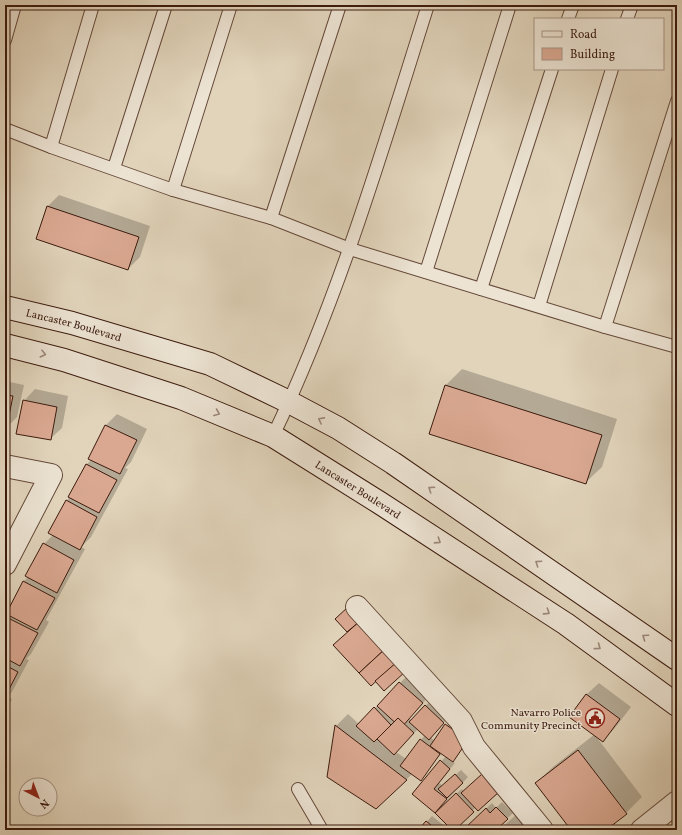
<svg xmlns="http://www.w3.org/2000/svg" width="682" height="835" font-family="Vollkorn,serif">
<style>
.shadow{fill:#0003;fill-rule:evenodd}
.building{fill:#daa891;stroke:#3c1b0e}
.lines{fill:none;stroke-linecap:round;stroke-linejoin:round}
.service-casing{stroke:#654939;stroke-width:14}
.minor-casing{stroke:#654939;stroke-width:24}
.tertiary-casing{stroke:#654939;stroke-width:24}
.secondary-casing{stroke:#3c1b0e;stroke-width:24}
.service{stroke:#ece3d3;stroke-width:12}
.minor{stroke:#ece3d3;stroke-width:22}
.tertiary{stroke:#ece3d3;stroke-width:22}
.secondary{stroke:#ece3d3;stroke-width:22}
.oneway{stroke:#9d897a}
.labels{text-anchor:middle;stroke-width:3;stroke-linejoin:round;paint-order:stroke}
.street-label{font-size:11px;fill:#3c1b0e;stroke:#ece3d3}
.poi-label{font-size:11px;fill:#3c1b0e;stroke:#ece3d3;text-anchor:end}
</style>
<rect width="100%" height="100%" fill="#e1d4bb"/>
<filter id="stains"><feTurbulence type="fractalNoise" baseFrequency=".005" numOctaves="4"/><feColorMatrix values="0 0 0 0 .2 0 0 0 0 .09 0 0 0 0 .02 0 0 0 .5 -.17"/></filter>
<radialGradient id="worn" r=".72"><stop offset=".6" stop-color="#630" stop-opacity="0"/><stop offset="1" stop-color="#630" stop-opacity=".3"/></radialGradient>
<!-- shadow -->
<g class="shadow">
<path d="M59,195L150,226L140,257L128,269L47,207Z"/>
<path d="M462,369L617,419L602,467L585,483L445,386Z"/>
<path d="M5,381L24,385L17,417L6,428Z"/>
<path d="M35,389L68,396L62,428L50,439L24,401Z"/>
<path d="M117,414L147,429L131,462L125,468L128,469L91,537L81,547L85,549L46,620L49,622L31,654L26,659L29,660L12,692L7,697L12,699L5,712V621L10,615L7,613L24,581L28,577L44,544L53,535L67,501L86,465L92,459L105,426Z"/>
<path d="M411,672L433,692L409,718L412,721L431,700L449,717L430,737L435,741L452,719L473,734L452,761L455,763L439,783L443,786L461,770L468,777L441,806L462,789L476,807L453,830L436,812L413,794L446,756L442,753L420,779L412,774L406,780L328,777L336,726L348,714L359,724ZM418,729L425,735L406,759L396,752Z"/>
<path d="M599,683L631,707L614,729L603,740L595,735L642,797L626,813L604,830H572L536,783L553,767L595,734L571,716L587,694Z"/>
<path d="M502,802L513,813L495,830H464L492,803L496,808Z"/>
<path d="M517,814L532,830H499Z"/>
<path d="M432,816L448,829L447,830H419Z"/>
</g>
<!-- building -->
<g class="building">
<path d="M47,206L139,237L128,270L36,239Z"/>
<path d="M445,385L602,435L586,484L429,434Z"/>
<path d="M5,395L13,396L6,430L5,429Z"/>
<path d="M23,400L57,407L51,440L16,434Z"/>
<path d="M105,425L137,440L120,474L88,459Z"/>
<path d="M86,464L117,480L99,513L68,497Z"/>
<path d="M66,500L97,517L80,550L48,533Z"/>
<path d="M43,543L74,560L57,593L25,576Z"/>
<path d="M23,581L55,598L37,630L6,614Z"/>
<path d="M348,607L360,621L347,632L335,619Z"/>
<path d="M6,617L38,633L20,666L5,658Z"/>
<path d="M360,621L385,649L359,673L333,645Z"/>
<path d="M385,649L397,662L371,686L359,673Z"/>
<path d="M397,662L406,671L384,691L375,681Z"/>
<path d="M5,665L18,672L5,697Z"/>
<path d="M399,682L423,703L401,728L377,706Z"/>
<path d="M586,694L620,719L603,742L569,717Z"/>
<path d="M425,705L444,723L429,740L409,722Z"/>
<path d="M374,707L391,725L374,742L356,726Z"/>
<path d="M398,718L414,733L394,755L377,739Z"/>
<path d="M445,724L468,740L453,762L430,746Z"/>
<path d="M335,725L407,780L376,809L327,777Z"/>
<path d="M420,739L440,754L421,781L400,766Z"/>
<path d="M578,750L627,814L606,830H571L535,783Z"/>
<path d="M440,760L450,769L434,789L447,799L435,813L412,794Z"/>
<path d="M455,774L463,783L447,798L438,789Z"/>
<path d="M482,774L499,792L478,811L461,793Z"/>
<path d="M456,793L474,812L455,830H452L435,813Z"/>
<path d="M496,807L508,819L496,830H463L486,808L490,813Z"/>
<path d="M426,821L437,830H418Z"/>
</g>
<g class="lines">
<defs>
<g id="service">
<path d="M568,19L573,5"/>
<path d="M627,19L632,5"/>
<path d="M5,40L15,5"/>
<path d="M5,129L51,147L173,190L271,218L350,249L605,327L677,347"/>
<path d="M51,147L93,5"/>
<path d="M114,168L166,5"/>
<path d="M173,190L231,5"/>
<path d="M271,218L340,5"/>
<path d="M426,272L510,5"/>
<path d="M481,289L552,69"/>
<path d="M539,306L612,69"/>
<path d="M605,327L677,101"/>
<path d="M273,436C339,298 382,151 428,5"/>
<path d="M298,789L322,830"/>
</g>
<g id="minor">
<path d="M5,466L51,475L5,564"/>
<path d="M357,607L461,721L474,747L542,830"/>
</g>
<path id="tertiary" d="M642,830L677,802"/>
<g id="secondary">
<path id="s1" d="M5,307L72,323L210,364L289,402L338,428L393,463L677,659"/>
<path id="s2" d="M5,345L64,360L181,398L273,436L380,503L566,624L677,705"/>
</g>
</defs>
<!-- service casing -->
<use href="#service" class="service-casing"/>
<!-- minor casing -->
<use href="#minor" class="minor-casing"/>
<!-- tertiary casing -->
<use href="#tertiary" class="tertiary-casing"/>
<!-- secondary casing -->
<use href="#secondary" class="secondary-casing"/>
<!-- service -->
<use href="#service" class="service"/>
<!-- minor -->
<use href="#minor" class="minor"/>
<!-- tertiary -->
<use href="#tertiary" class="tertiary"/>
<!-- secondary -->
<use href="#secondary" class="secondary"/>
</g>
<!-- one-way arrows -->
<defs><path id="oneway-chevron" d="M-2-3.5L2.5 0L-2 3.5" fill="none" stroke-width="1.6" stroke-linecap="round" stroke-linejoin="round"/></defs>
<g class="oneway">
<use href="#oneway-chevron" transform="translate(43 354) rotate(14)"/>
<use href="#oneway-chevron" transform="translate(217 413) rotate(22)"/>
<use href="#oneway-chevron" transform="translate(321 420) rotate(-152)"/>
<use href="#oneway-chevron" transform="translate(431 489) rotate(-146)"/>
<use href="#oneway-chevron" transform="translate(438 541) rotate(33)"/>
<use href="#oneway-chevron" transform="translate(538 563) rotate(-146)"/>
<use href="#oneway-chevron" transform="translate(547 612) rotate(33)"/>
<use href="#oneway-chevron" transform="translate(645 637) rotate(-145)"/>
<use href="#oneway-chevron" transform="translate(598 647) rotate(36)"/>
</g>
<!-- icons -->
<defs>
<symbol id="civic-ring" viewBox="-11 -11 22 22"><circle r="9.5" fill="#ece3d3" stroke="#8f2418" stroke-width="1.5"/><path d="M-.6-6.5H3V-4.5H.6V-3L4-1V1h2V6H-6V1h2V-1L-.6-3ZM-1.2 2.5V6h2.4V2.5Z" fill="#8f2418"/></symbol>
</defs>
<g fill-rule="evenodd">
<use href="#civic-ring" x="584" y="707" width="22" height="22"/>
</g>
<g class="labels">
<!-- street labels -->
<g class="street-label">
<text dy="4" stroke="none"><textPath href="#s1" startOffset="71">Lancaster Boulevard</textPath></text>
<text dy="4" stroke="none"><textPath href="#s2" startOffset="384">Lancaster Boulevard</textPath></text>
</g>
<!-- poi labels -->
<g class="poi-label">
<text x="581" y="716">Navarro Police<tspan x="581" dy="13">Community Precinct</tspan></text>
</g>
</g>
<!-- margin -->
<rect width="682" height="835" fill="none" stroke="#e1d4bb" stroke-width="20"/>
<rect x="6" y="6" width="670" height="823" fill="none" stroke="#3c1b0e" stroke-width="2"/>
<rect x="10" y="10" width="662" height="815" fill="none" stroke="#3c1b0e"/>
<!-- legend -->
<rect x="534" y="18" width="130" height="52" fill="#ece3d3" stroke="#a69384"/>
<rect x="542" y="31" width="20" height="6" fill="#ece3d3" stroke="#a69384"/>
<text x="570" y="38" font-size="12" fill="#3c1b0e">Road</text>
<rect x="542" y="48" width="20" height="12" fill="#daa891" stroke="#a69384"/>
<text x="570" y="58" font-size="12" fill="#3c1b0e">Building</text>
<!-- north arrow -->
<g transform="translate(38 797) rotate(138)"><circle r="19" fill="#ece3d3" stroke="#a69384"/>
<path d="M0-3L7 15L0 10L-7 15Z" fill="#8f2418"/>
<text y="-6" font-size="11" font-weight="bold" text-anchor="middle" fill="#3c1b0e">N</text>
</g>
<rect width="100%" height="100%" filter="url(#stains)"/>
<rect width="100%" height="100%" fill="url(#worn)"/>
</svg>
